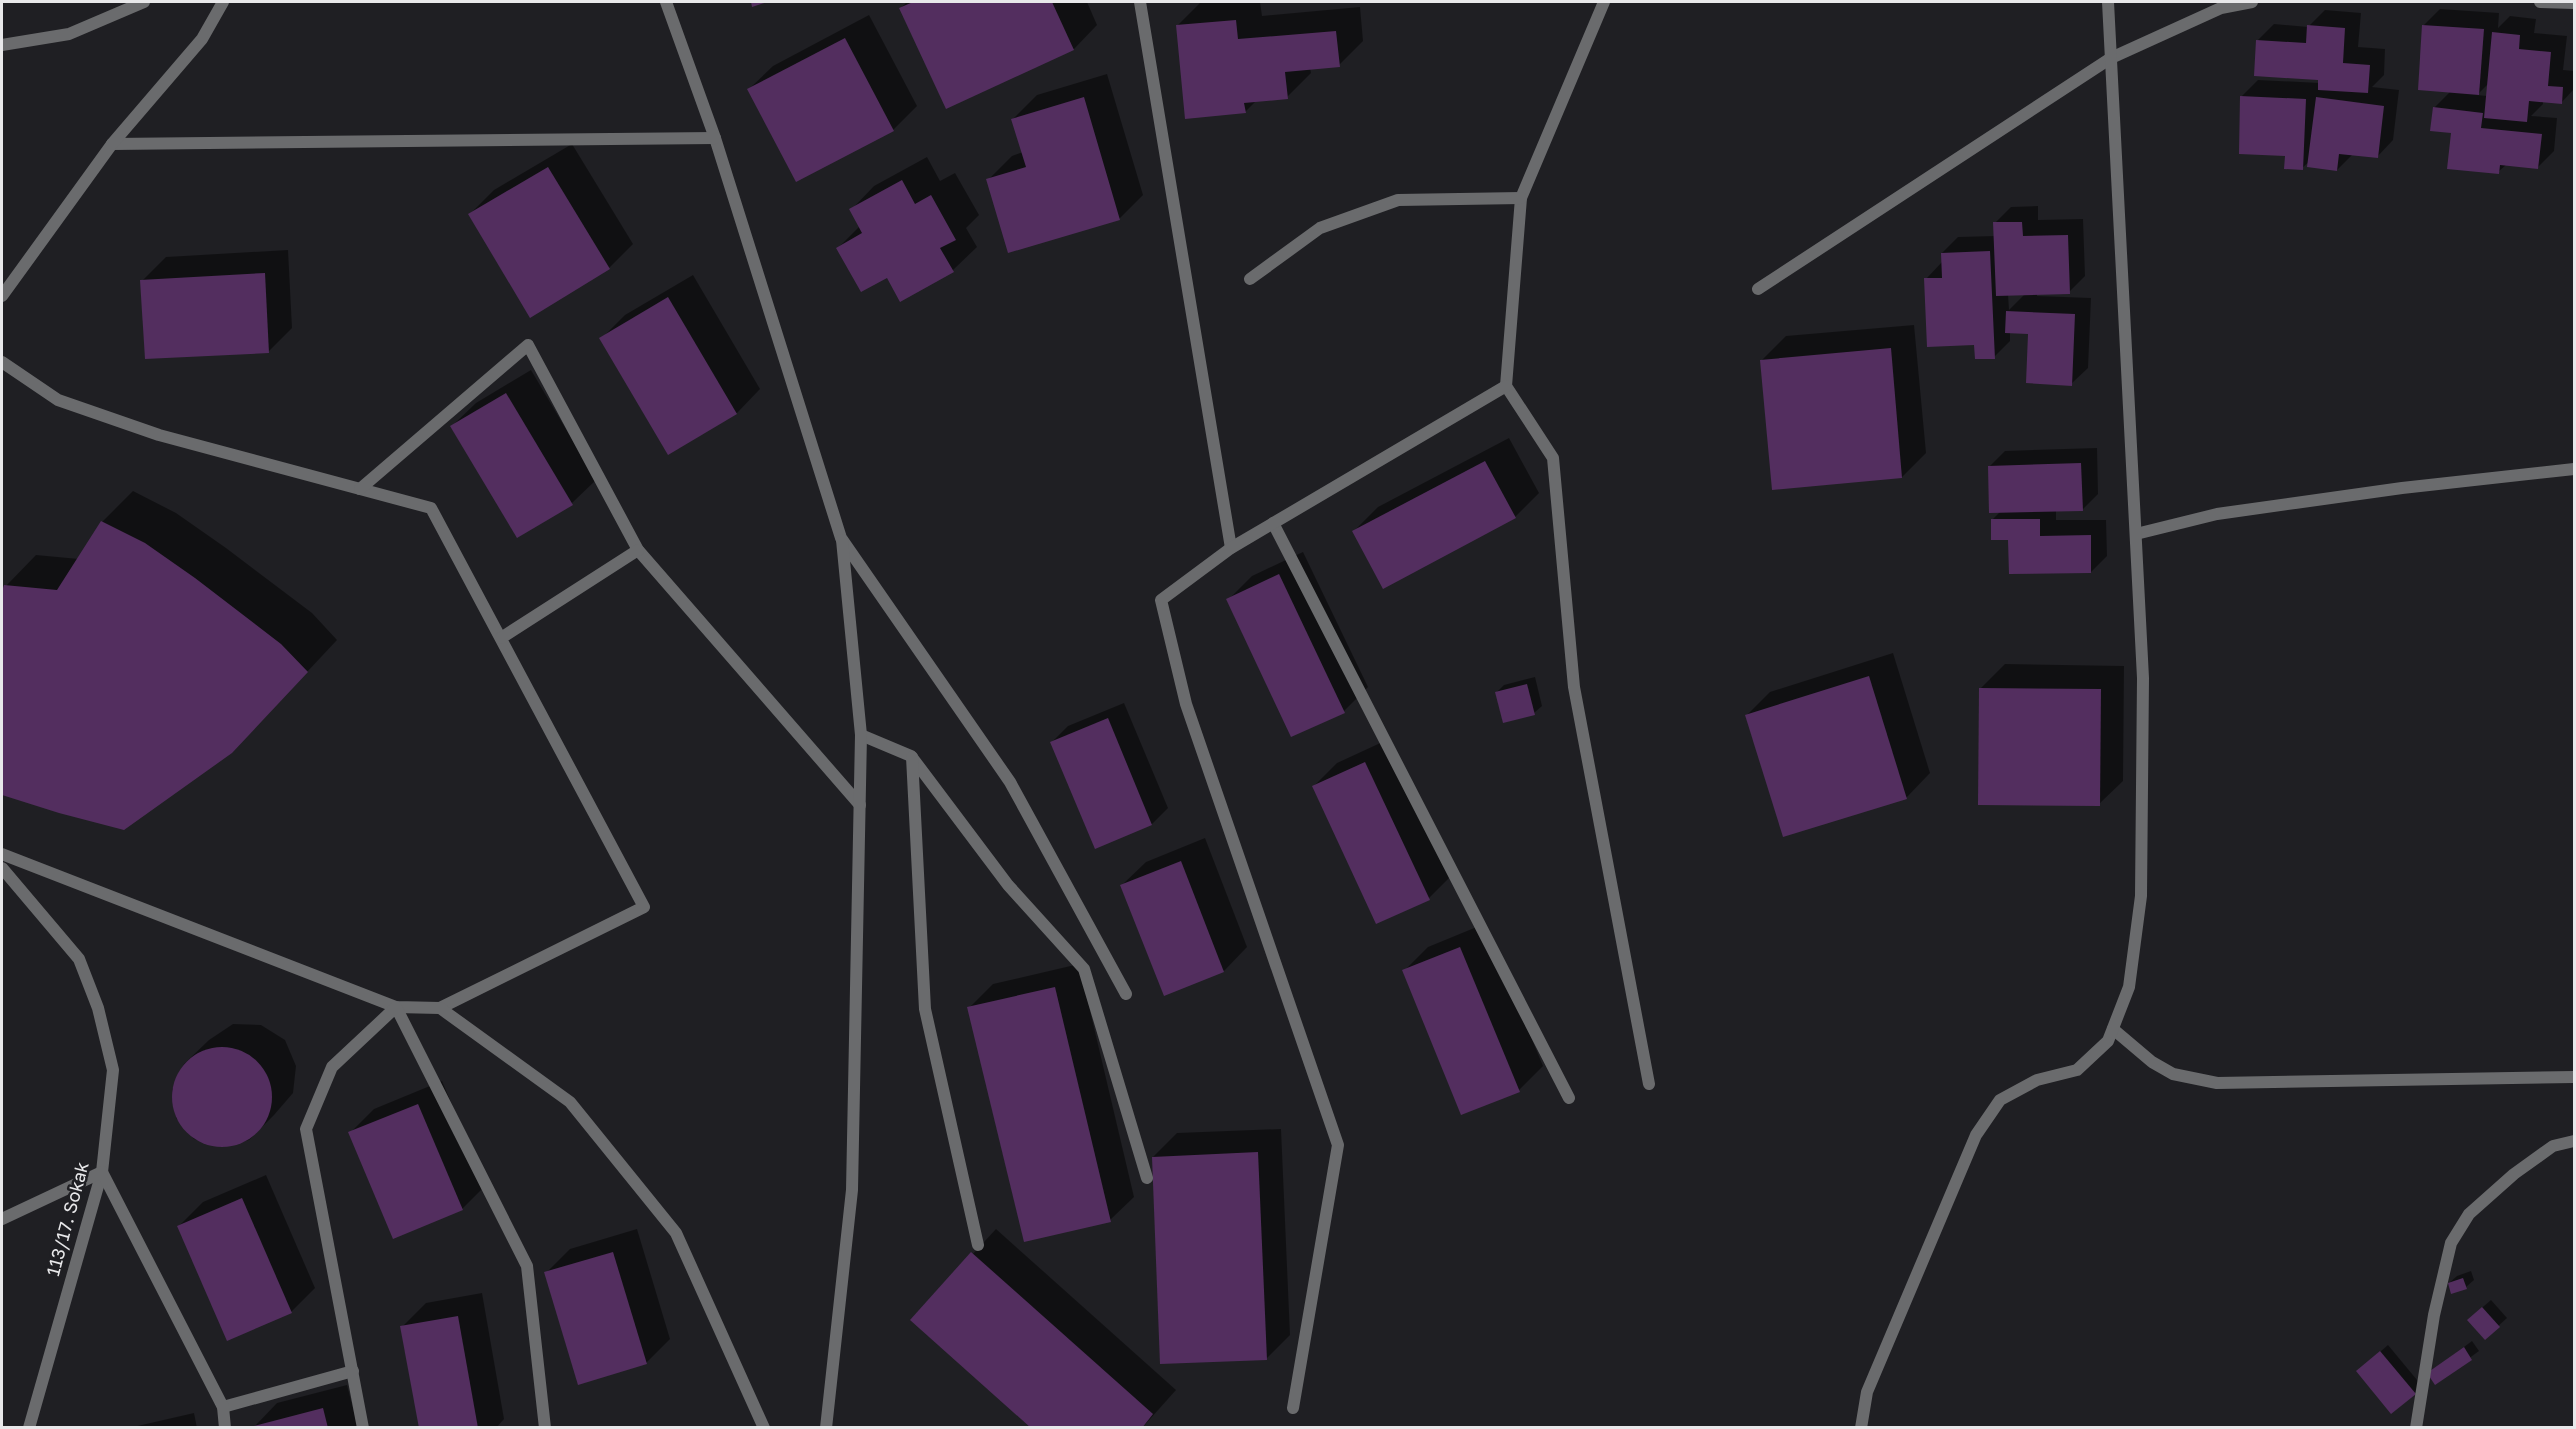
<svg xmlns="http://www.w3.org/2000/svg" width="2576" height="1429" font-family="'Golos Text',sans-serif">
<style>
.shadow{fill:#0007;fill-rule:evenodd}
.building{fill:#532e5f}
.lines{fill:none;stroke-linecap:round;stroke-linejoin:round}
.lane{stroke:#6a6b6d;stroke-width:12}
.street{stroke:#6a6b6d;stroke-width:12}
.labels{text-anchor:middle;stroke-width:5;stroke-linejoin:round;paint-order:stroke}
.street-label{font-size:18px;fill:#e8e8ea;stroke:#1f1f23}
</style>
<rect width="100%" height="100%" fill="#1f1f23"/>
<!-- shadow -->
<g class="shadow">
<path d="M907,2H1087L1097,25L1074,49L901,8Z"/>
<path d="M1201,2H1260L1262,16L1360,7L1363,41L1339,65L1310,68L1311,73L1287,97L1257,100L1245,112L1178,25Z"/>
<path d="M2440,9L2499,13L2498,28L2510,16L2536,19L2534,33L2567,36L2563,70L2574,71V89L2561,103L2543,101V104L2531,116L2557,118L2554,151L2537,168L2506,165L2498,172L2452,132L2434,108L2451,91L2423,26ZM2489,83L2487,96L2477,95Z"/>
<path d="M2325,10L2361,13L2358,47L2385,49L2384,75L2372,87L2399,90L2393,140L2377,157L2353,154L2337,170L2310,161L2302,168L2286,154L2242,96L2258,80L2320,83V79L2258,40L2274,24L2308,27Z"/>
<path d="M869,15L917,106L893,130L749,89L773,66Z"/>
<path d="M1107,74L1143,195L1119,219L988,180L1012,156L1023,152L1013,119L1037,95Z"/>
<path d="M572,144L633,244L609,268L470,214L494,190Z"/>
<path d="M927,157L940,181L955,173L979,215L966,228L977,247L953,270L901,300L888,276L838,248L860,226L851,210L874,186Z"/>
<path d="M2038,206V220L2083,219L2085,276L2069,292L2037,293V296L2091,298L2088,368L2071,384L2029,332H2010V341L1994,357L1976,344L1926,279L1942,262V253L1958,237L1995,236V223L2011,207ZM2008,294H2025L2009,310Z"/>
<path d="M288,250L292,328L268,352L142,281L166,257Z"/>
<path d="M693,275L760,389L737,413L669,453L601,339L625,315Z"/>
<path d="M1914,325L1926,453L1902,477L1762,360L1786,336Z"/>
<path d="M531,370L596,480L572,503L518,536L452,426L476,403Z"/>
<path d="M1509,438L1539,493L1515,517L1354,531L1378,507Z"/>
<path d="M2097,448L2098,494L2082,510H2056V520H2106L2107,556L2091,572L2010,539L1992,520L2000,512L1989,467L2005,451Z"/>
<path d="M133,491L176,513L226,548L312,613L337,640L262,720L59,812L2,792V587L4,588L36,555L79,559L102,522Z"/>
<path d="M1303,552L1368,687L1344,711L1228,600L1252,576Z"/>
<path d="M1893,653L1930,773L1907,797L1784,835L1746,716L1770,692Z"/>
<path d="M2005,664L2124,666L2123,781L2099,804L1981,688Z"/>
<path d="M1535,677L1542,706L1534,713L1496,693L1504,685Z"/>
<path d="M1124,703L1168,808L1152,824L1096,847L1052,742L1068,726Z"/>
<path d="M1389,739L1453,874L1429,898L1377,922L1313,787L1337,763Z"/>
<path d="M1205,838L1247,947L1224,971L1122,885L1146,862Z"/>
<path d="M1484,924L1543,1066L1519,1090L1404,971L1428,947Z"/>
<path d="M1079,964L1134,1197L1110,1220L969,1008L993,984Z"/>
<path d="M233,1024L261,1025L285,1040L296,1066L293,1093L274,1115L249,1140L222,1147L194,1139L176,1118L172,1090L184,1064L209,1040Z"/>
<path d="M442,1081L486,1185L462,1209L350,1133L374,1109Z"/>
<path d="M1281,1129L1290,1335L1266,1359L1153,1157L1177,1133Z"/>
<path d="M266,1175L315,1288L291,1312L228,1339L179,1226L203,1202Z"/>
<path d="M637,1229L670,1339L646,1363L546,1273L570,1249Z"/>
<path d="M996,1229L1176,1390L1142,1428L912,1320Z"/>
<path d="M2471,1271L2474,1280L2466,1287L2452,1293L2449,1283L2457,1276Z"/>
<path d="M482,1293L504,1419L496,1428H420L402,1327L426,1303Z"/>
<path d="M2491,1300L2507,1318L2485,1338L2477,1312Z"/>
<path d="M2472,1341L2479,1351L2435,1383L2429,1373Z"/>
<path d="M2388,1345L2422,1386L2415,1393L2366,1364Z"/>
<path d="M347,1385L358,1428H253L277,1403Z"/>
<path d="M194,1413L197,1428H133V1427Z"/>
</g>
<!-- building -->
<g class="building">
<path d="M751,2H767L752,7Z"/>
<path d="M913,2H1052L1074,50L946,109L899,8Z"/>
<path d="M1236,20L1238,39L1336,31L1340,67L1285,72L1288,99L1244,103L1246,113L1185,119L1176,25Z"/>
<path d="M2307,25L2345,28L2343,63L2370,65L2368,93L2318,90V80L2254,76L2256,40L2306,43Z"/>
<path d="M2422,25L2484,29L2479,95L2418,90Z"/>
<path d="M2492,32L2520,35L2519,49L2551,52L2548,86L2563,87L2562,104L2529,101L2527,122L2484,118Z"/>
<path d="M845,38L894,131L796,182L747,89Z"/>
<path d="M2240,96L2306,99L2303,170L2284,169L2285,156L2239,154Z"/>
<path d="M1084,97L1120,220L1008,253L986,179L1026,167L1011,119Z"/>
<path d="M2316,97L2384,106L2378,158L2339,154L2337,171L2307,167Z"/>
<path d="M2433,107L2483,113L2481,128L2542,134L2538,169L2500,165L2499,174L2447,169L2451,133L2430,131Z"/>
<path d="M548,167L610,269L530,318L468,214Z"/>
<path d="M902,180L915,204L931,195L956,240L940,248L954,272L900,302L887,278L861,292L836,248L862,233L849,209Z"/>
<path d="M1993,222H2022L2023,236L2068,235L2070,294L1996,296Z"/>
<path d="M1990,251L1995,359H1975L1974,345L1927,347L1924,278H1942L1941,253Z"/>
<path d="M265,273L269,353L145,359L140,280Z"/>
<path d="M668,297L737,414L668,455L599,338Z"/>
<path d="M2006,311L2075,314L2072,386L2026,383L2028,334L2005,333Z"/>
<path d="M1891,348L1902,478L1772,490L1760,360Z"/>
<path d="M506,393L573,505L517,538L450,426Z"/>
<path d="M1485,461L1516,518L1383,589L1352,531Z"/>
<path d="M2081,463L2083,511L1989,513L1988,466Z"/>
<path d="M1991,519H2040V536L2091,535V573L2009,574L2008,540H1991Z"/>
<path d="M101,521L145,543L195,578L281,644L308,672L232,753L124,830L59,813L2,795V591L4,585L57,590Z"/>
<path d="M1279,574L1345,713L1291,737L1226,599Z"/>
<path d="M1869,676L1907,799L1783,837L1745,715Z"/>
<path d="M1527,684L1535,715L1503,723L1495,692Z"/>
<path d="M1979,688L2101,689L2100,806L1978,805Z"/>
<path d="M1108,718L1152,825L1095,849L1050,742Z"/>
<path d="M1365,762L1430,900L1376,924L1312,786Z"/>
<path d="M1181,861L1224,972L1164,996L1120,885Z"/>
<path d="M1460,947L1520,1092L1461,1115L1402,970Z"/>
<path d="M1055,987L1111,1222L1024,1242L967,1007Z"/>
<circle cx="222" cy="1097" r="50"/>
<path d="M418,1104L463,1210L393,1239L348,1132Z"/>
<path d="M1258,1152L1267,1360L1160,1364L1152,1157Z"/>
<path d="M242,1198L292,1313L227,1341L177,1226Z"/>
<path d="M613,1252L647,1364L578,1385L544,1272Z"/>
<path d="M971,1252L1153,1414L1142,1428H1031L910,1320Z"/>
<path d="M2463,1278L2467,1289L2451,1294L2448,1283Z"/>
<path d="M2482,1307L2500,1327L2485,1340L2467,1320Z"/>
<path d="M458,1316L478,1428H419L400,1326Z"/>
<path d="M2464,1347L2472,1360L2435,1385L2427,1373Z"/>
<path d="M2380,1351L2416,1394L2391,1414L2356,1371Z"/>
<path d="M323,1408L328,1428H250V1427Z"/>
</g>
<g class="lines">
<!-- lane -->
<path class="lane" d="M223,1407L353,1371"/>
<!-- street -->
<g class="street">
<path d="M666,2L715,138L841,538L1010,782L1126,994"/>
<path d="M1140,2L1231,548"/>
<path d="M1604,2L1521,198L1506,386L1553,458L1574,687L1649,1084"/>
<path d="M2540,2L2574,3"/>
<path d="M2,45L69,34L144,2"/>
<path d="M112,144L715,138"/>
<path d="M1250,279L1320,228L1398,200L1521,198"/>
<path d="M1758,289L2111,58L2221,8L2252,2"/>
<path d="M2,296L112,144L202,39L223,2"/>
<path d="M2,362L58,400L159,435L431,508L644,907L440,1008"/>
<path d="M360,489L528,345L638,550L860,805"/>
<path d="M1273,523L1569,1098"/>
<path d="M2136,534L2217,514L2402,488L2574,469"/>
<path d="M501,638L638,550"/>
<path d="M861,735L911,756L1008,885L1084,969L1147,1178"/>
<path d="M912,757L925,1009L978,1245"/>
<path d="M2,854L396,1007L440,1008L570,1102L676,1233L764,1428"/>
<path d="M2,868L79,959L98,1008L113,1070L102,1172L29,1428"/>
<path d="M2113,1029L2152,1062L2173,1074L2217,1083L2574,1077"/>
<path d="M2,1219L102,1172L223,1407L225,1428"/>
<path d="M1293,1408L1338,1145L1186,704L1161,600L1231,548L1506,386"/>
<path d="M363,1428L306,1129L332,1067L396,1007L527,1266L545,1428"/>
<path d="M826,1428L852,1190L861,735L842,540"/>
<path d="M1861,1428L1867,1392L1976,1135L2000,1100L2037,1080L2077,1070L2108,1041L2129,987L2141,896L2143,678L2108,2"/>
<path d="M2416,1428L2434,1315L2451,1243L2469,1214L2514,1174L2553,1146L2574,1141"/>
</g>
</g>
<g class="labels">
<!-- street labels -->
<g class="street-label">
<text transform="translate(68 1219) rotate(-75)" y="6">113/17. Sokak</text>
</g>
</g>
<!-- border -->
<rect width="2576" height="1429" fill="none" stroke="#e8e8ea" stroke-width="6"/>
</svg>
